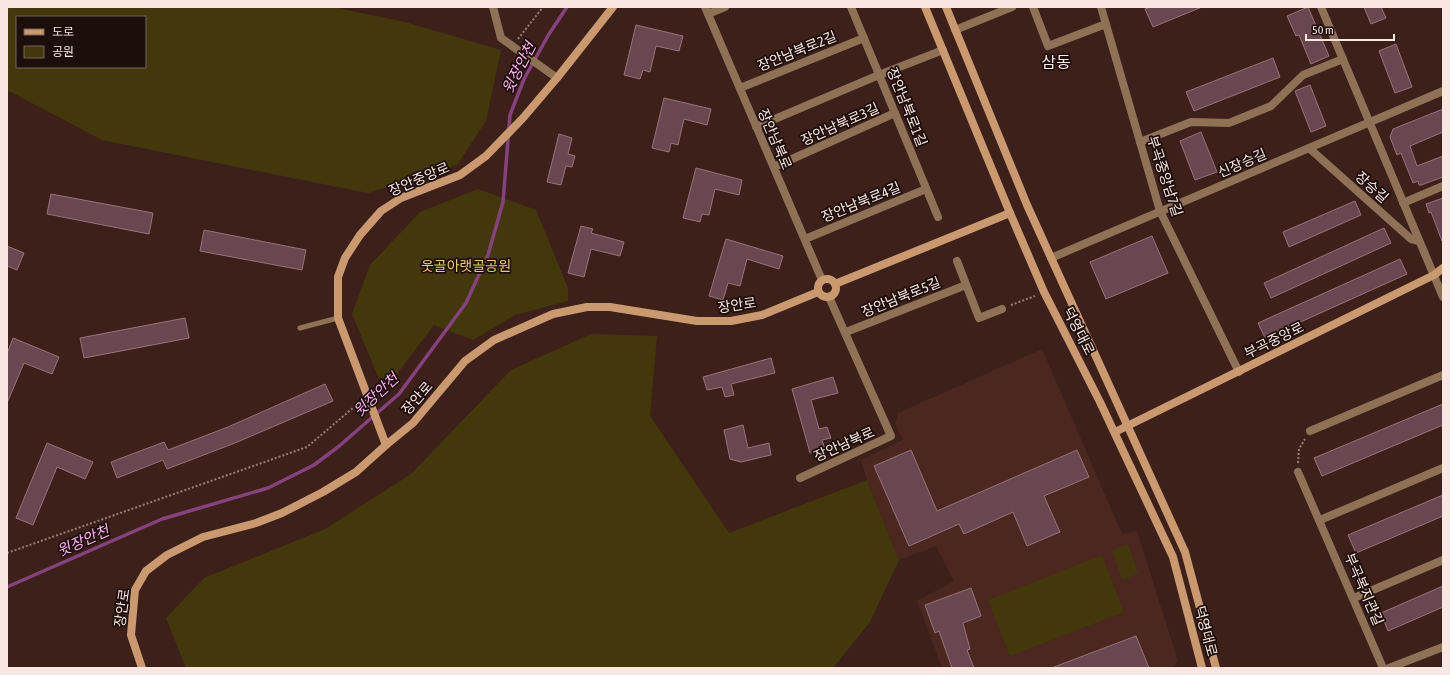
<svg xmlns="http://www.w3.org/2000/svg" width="1450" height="675" font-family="'Asap Condensed','Noto Sans KR',sans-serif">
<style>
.built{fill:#4b271f}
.green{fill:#42380b;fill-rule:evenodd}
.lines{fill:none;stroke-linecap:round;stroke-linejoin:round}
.stream{stroke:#86427e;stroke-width:3.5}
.building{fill:#684750;stroke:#97737c}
.path{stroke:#977e78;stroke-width:2;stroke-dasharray:2 2;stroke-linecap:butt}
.lane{stroke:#8f7256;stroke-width:5}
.street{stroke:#8f7256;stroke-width:8}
.secondary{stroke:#ca9a6e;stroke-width:8}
.labels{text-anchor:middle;stroke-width:3.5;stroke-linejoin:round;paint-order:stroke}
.street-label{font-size:14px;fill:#fbe7e2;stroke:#1b0e0b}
.park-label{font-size:14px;fill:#efcf49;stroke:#1b0e0b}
.water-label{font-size:15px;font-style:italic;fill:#fdb1f2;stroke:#1b0e0b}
.quarter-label{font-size:16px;fill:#fbe7e2;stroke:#1b0e0b}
</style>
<rect width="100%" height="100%" fill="#3d201a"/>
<!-- built -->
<path class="built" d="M1042,349L1122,534L1137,531L1178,661L1172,668H942L917,601L954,581L936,546L899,560L867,480L861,460L903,440L895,424L898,413Z"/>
<!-- green -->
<g class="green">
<path d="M7,7H332L405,22L501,50L486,121L457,165L368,193L102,140L7,90ZM17,17H145V67H17Z"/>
<path d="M478,189L536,210L568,288V301L515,315L473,340L434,325L384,391L352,314L370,265L420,212Z"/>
<path d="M591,334L657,336L650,416L729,533L867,480L899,560L870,622L833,668H186L166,618L204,578L325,529L411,474L511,370Z"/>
<path d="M1128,544L1138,574L1122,580L1112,550Z"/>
<path d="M1102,555L1124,612L1010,656L988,600Z"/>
</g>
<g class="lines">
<!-- stream -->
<path class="stream" d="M7,587L162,519L268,488L314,465L338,447L399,394L466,303L488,255L503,202L510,115L524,79L549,34L567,7"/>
</g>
<!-- building -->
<g class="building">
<path d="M1151,7H1202L1153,27L1145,9Z"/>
<path d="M1308,7L1329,56L1311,64L1299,35L1296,36L1287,16Z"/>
<path d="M1364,7H1381L1386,18L1371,24Z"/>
<path d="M636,25L683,36L679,51L656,46L650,72L643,70L640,79L624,75Z"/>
<path d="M1396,44L1412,87L1395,93L1379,51Z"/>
<path d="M1273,58L1280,77L1194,111L1186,92Z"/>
<path d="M1310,85L1326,126L1311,132L1295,91Z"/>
<path d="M664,98L711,109L707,125L684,119L678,145L671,143L669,152L652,148Z"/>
<path d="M1443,109V132L1410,146L1417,166L1443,156V177L1421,185H1419L1418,181L1413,183L1401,153L1397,155L1390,137L1393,129Z"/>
<path d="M1201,132L1217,172L1195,180L1180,141Z"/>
<path d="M559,134L572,138L568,154L575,156L572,167L566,166L561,185L547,182Z"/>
<path d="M696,168L742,180L739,195L715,189L709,215L702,214L700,222L683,218Z"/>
<path d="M51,194L153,213L149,234L47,214Z"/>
<path d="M1443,198V241H1442L1431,212L1429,213L1426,204Z"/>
<path d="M1355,201L1361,215L1289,247L1283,232Z"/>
<path d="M581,226L593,229L591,233L624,242L620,256L591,249L584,277L568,273Z"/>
<path d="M1384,228L1391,243L1271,298L1264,283Z"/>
<path d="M204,230L306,250L302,270L200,251Z"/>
<path d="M1152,236L1168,273L1106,299L1090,262Z"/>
<path d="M726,239L783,256L779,269L747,259L740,286L728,283L723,300L709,296Z"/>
<path d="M7,246L24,253L17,270L7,266Z"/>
<path d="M1400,259L1407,274L1265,338L1258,323Z"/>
<path d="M185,318L189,338L84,358L80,338Z"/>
<path d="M13,338L59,357L52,374L24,363L7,403V354Z"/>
<path d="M771,358L775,373L731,384L734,395L725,397L722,387L707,390L703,377Z"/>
<path d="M833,377L838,393L811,400L819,429L827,427L831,438L822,440L825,449L810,453L792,389Z"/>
<path d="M325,384L333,401L235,443L167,469L163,460L117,478L111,462L164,442L168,450L228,427Z"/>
<path d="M1443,404V425L1322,476L1314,458Z"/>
<path d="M743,425L748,448L769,443L771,455L741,462L730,459L724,430Z"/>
<path d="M47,443L93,462L85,479L57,467L33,525L16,518Z"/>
<path d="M911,450L937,511L1077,450L1089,477L1044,496L1060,532L1027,546L1013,512L964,534L959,524L909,546L874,466Z"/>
<path d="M1443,495V516L1356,553L1348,535Z"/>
<path d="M1443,586V607L1388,631L1381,613Z"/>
<path d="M971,588L981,616L963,623L970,649L967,650L974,668H952L939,631L935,633L925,605Z"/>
<path d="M1136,636L1149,668H1054V667Z"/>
</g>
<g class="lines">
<!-- path -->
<g class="path">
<path d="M518,39L543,7"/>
<path d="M1011,305L1035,296"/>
<path d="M1298,463L1299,449L1305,439"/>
<path d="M7,553L307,447L360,402"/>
</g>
<!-- lane -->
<path class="lane" d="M300,328L338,318"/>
<!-- street -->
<g class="street">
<path d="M493,7L501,38L557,78"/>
<path d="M705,7L822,280"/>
<path d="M851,7L938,217"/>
<path d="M1033,7L1048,46L1106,24"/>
<path d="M1101,7L1160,211L1239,372"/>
<path d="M1321,7L1443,297"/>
<path d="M708,14L725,7"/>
<path d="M955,30L1012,7"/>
<path d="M740,88L864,38"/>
<path d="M756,127L879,75L943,50"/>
<path d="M1140,142L1191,122L1229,123L1271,106L1303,75L1343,59"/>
<path d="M1309,148L1411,239L1419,241"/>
<path d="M774,167L895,113"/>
<path d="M1403,203L1443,186"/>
<path d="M805,239L926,189"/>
<path d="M1051,258L1443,91"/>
<path d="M957,261L979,318L1002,309"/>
<path d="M846,332L966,285"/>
<path d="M1310,431L1443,375"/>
<path d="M1298,472L1383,668"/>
<path d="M800,478L891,436L829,297"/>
<path d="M1320,520L1443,468"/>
<path d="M1354,598L1443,560"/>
<path d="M1389,668L1443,647"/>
</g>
<!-- secondary -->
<g class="secondary">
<path d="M925,7L1010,213L1044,292L1100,402L1173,557L1202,668"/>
<path d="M946,7L1027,205L1185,552L1216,668"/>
<circle cx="827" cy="288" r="9"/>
<path d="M835,284L1010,213"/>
<path d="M1115,432L1434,275L1443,268"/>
<path d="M386,445L338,318V277L345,258L360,235L381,211L401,198L460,175L486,156L523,118L557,78L613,7"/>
<path d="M142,668L131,635L135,590L146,571L167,555L203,537L256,523L282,513L323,492L356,472L386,445L413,423L465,361L494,340L553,314L587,307H610L697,321H731L762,315L818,292"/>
</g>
</g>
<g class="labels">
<!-- street labels -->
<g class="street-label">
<text transform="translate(797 51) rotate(-22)" y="5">장안남북로2길</text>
<text transform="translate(907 107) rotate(68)" y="5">장안남북로1길</text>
<text transform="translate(840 124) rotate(-24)" y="5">장안남북로3길</text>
<text transform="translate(775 139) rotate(67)" y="5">장안남북로</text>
<text transform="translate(1242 163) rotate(-23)" y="5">신장승길</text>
<text transform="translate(1165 176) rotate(72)" y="5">부곡중앙남7길</text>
<text transform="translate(419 179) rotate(-23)" y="5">장안중앙로</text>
<text transform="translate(1372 187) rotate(42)" y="5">장승길</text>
<text transform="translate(861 202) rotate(-22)" y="5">장안남북로4길</text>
<text transform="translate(901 297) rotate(-22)" y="5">장안남북로5길</text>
<text transform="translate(737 305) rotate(-8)" y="5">장안로</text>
<text transform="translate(1079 331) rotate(63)" y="5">덕영대로</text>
<text transform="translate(1274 340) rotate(-26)" y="5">부곡중앙로</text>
<text transform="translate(417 398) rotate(-49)" y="5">장안로</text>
<text transform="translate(844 444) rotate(-24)" y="5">장안남북로</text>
<text transform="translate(1364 589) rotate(67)" y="5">부곡복지관길</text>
<text transform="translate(122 608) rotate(-82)" y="5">장안로</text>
<text transform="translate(1206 631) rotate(75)" y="5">덕영대로</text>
</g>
<!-- park labels -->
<g class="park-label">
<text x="466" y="271">웃골아랫골공원</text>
</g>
<!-- water labels -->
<g class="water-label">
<text transform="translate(519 68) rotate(-63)" y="5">윗장안천</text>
<text transform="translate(376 395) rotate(-43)" y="5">윗장안천</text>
<text transform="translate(83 541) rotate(-24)" y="5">윗장안천</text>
</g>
<!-- quarter labels -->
<g class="quarter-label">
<text x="1056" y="68">삼동</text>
</g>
</g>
<!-- border -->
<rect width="1450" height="675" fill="none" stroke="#fbe7e2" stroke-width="16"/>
<!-- legend -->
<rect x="16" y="16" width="130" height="52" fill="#1b0e0b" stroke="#756561"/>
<rect x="24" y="29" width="20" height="6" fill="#ca9a6e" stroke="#756561"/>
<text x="52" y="36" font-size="12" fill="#fbe7e2">도로</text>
<rect x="24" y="46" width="20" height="12" fill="#42380b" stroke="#756561"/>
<text x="52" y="56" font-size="12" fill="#fbe7e2">공원</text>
<!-- scale -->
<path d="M1306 34v6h88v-6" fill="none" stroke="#fbe7e2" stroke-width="2"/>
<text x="1312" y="34" font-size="12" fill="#fbe7e2" stroke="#1b0e0b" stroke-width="3" paint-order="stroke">50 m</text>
</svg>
